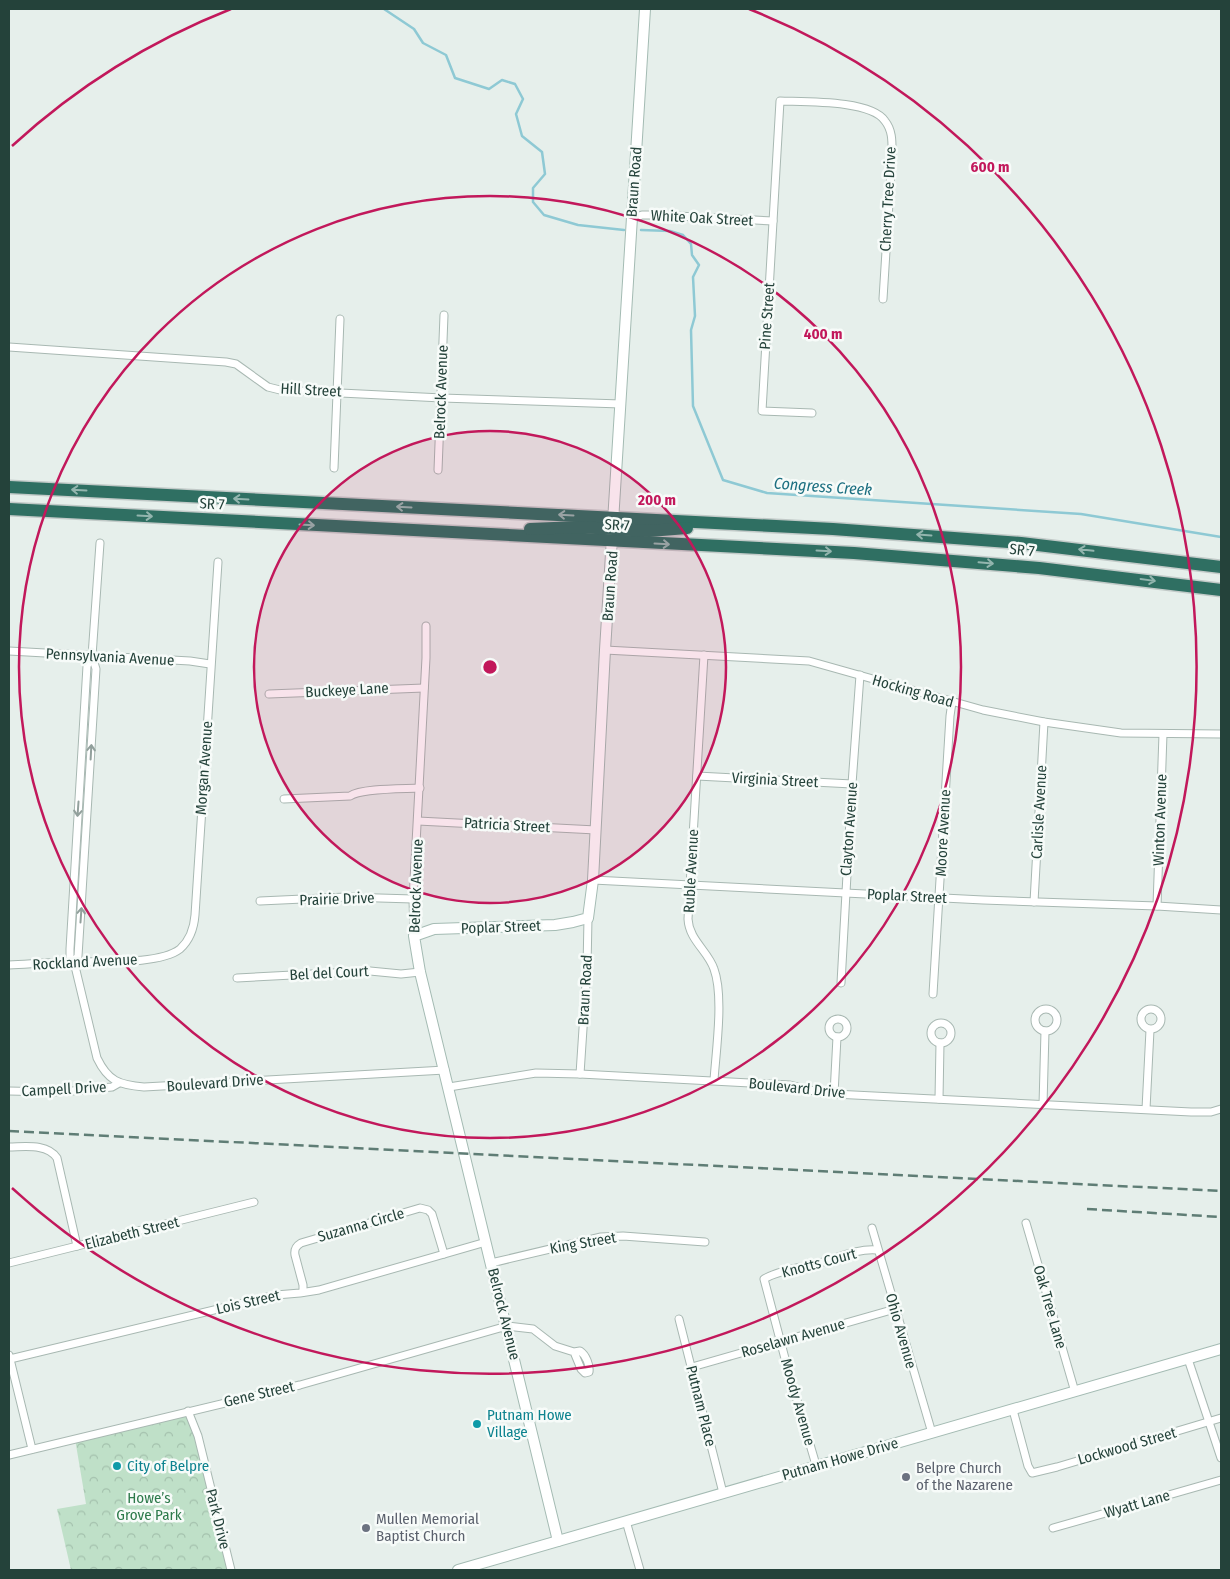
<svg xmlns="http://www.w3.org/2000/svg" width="1230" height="1579" font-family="'Fira Sans Condensed',sans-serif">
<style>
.park{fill:url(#park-crowns)}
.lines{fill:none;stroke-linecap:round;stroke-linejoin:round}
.stream{stroke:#8ec9d4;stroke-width:2.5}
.street-casing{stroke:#a8b8b2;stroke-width:9}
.secondary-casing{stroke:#a4bbb3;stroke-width:12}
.highway-casing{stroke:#c2cac8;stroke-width:15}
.street{stroke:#fff;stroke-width:7}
.secondary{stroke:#fff;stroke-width:10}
.highway{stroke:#2f6f62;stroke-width:12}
.rail{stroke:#5f7d75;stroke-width:2.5;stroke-dasharray:10 5;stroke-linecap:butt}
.oneway{stroke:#93b5ae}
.oneway2{stroke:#92a09c}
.ring{fill:none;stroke:#c2185b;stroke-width:2.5}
.culture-dot{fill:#0f9aa8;stroke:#f7fbf9;stroke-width:2}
.worship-dot{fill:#6b7280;stroke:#f7fbf9;stroke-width:2}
.labels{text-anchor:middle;stroke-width:5;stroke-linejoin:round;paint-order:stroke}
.street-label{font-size:15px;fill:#24423a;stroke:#f7fbf9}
.culture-label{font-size:15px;fill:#0d838f;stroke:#f7fbf9;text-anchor:start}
.worship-label{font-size:15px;fill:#5b616d;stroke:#f7fbf9;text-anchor:start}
.park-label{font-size:15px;fill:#2d7a4b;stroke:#f7fbf9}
.water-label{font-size:16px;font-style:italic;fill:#1c6f80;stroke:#f7fbf9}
.centre{fill:#c2185b;stroke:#f7fbf9;stroke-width:2.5}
.ring-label{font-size:15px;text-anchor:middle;font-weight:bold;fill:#c2185b;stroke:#f7fbf9;stroke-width:5;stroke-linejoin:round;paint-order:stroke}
</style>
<defs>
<pattern id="park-crowns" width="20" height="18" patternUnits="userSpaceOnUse" patternTransform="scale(1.25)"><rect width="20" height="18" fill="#bfe0c8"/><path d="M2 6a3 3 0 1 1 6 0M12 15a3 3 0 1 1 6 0" fill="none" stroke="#a4c1ad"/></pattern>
</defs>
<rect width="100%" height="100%" fill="#e6efeb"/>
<!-- park -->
<path class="park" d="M188,1411L231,1570H71L57,1509L86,1504L75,1439Z"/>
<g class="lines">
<!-- stream -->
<g class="stream">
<path d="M384,9L414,29L423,43L446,55L455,78L489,89L502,80L515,84L523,99L516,114L522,136L542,152L545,174L533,188V202L544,215L578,225L624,230"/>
<path d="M641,230L670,231L683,235L691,244L692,255L699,265L693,277L695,316L691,330L693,406L723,480L767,493L1081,514L1221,537"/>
</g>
<defs>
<g id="street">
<path d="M631,219L642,215H658L773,221"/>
<path d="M9,347L226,362L236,364L268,387L280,390L442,398L621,404"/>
<path d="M812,413L762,411L780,101C805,102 871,100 885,121C893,131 892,143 892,155L883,299"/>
<path d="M334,468L340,319"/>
<path d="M438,470L444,315"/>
<path d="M100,543L92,656L87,666L70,949V957L74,962L97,1058C108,1081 119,1085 144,1087L445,1070"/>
<path d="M605,650L809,661L983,710L1044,722L1121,733L1221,734"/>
<path d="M9,651L190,661L210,664"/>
<path d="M704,655L688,919C689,940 708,951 714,969C724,996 716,1051 714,1080"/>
<path d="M269,694L424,688"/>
<path d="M697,776L852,784"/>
<path d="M284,799L350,796C362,788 403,789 420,788"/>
<path d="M418,821L596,830"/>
<path d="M593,880L983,900L1157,906L1221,910"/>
<path d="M260,901L346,897L413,899"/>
<path d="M1034,902L1044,722"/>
<path d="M1157,906L1163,734"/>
<path d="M414,936L413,899L426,658V626"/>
<path d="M74,962L78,956L96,669L92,656"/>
<path d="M9,965C31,964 52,962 74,962C101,961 159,965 180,949C190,940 194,928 195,915L218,562"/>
<path d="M237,978L370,971L401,974L420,972"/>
<path d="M841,983L852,784L860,675"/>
<path d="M933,994L950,716L952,702"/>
<circle cx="1151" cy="1019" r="10"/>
<circle cx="1046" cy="1020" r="11"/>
<circle cx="838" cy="1028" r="9"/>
<circle cx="941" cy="1033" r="10"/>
<path d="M580,1074L587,968L588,918"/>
<path d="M449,1087L536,1073L580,1074L790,1085L822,1093L834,1094L1191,1112H1211L1221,1109"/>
<path d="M9,1091L51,1092L72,1091L112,1087L119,1083"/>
<path d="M834,1094L837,1037"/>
<path d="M939,1099L940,1043"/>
<path d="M1043,1105L1045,1031"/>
<path d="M1146,1109L1150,1030"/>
<path d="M9,1147C24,1147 47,1143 57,1158L77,1246"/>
<path d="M1026,1223L1075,1392"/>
<path d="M872,1228L932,1433"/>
<path d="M9,1263L254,1202"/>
<path d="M491,1263L601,1237L623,1236L705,1242"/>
<path d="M303,1292V1285L295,1255C294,1249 296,1246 301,1243L420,1208L428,1210L432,1214L444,1254"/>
<path d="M679,1319L723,1493"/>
<path d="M9,1355L32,1449"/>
<path d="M10,1359L276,1295L300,1293L319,1290L486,1242"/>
<path d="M1188,1359L1221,1458"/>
<path d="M692,1367L895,1309"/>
<path d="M1013,1410L1028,1466L1032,1473L1057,1467L1221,1418"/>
<path d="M188,1411L198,1436L231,1570"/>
<path d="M9,1455L300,1385L507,1326L533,1329L555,1346L574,1352L581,1369L585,1373L589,1372C590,1365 586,1355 580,1351L574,1352"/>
<path d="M816,1465L787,1366L764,1279C777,1271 801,1267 816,1264C835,1259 858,1248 877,1250"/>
<path d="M626,1521L640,1570"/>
<path d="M1053,1528L1221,1480"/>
</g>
<g id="secondary">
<path d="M558,1541L420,972L414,936L434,929L555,925L573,922L588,918L593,880L605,650L645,9"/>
<path d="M458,1570L1221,1349"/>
</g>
<g id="highway">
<path d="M9,487L833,529L1021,543L1221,567"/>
<path d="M9,509L854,553L1039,568L1221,590"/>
<path d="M530,529L578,527L649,531L687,528"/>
</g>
</defs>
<!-- street casing -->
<use href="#street" class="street-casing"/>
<!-- secondary casing -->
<use href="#secondary" class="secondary-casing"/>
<!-- highway casing -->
<use href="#highway" class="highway-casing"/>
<!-- street -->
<use href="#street" class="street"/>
<!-- secondary -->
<use href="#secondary" class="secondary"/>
<!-- highway -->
<use href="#highway" class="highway"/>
<!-- rail -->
<g class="rail">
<path d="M9,1131L1221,1191"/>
<path d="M1087,1209L1221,1217"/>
</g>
</g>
<!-- one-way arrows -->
<defs><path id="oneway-shaft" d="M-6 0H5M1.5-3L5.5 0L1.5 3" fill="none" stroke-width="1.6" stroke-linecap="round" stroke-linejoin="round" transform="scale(1.25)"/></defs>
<g class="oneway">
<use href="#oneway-shaft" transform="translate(79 490) rotate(-177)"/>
<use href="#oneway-shaft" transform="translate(241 499) rotate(-177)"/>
<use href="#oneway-shaft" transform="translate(404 507) rotate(-177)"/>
<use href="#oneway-shaft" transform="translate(566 515) rotate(-177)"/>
<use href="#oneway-shaft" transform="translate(145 516) rotate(3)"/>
<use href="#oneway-shaft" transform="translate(307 525) rotate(3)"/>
<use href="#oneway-shaft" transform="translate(924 535) rotate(-176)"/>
<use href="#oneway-shaft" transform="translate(662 544) rotate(3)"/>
<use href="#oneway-shaft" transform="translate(1086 550) rotate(-174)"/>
<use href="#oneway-shaft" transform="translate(824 551) rotate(3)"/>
<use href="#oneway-shaft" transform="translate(986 563) rotate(5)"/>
<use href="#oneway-shaft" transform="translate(1148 580) rotate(8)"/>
</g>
<g class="oneway2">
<use href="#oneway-shaft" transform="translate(91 752) rotate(-87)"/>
<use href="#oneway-shaft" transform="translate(78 809) rotate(94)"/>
<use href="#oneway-shaft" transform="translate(81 915) rotate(-86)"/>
</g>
<!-- distance rings -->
<circle cx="490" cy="667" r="236" fill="#c2185b" fill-opacity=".12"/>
<g class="ring">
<circle cx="490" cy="667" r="236"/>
<circle cx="490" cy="667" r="471"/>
<path d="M12 146A707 707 0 0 1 231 9M749 9A707 707 0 1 1 12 1188"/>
</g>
<!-- markers -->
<g class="culture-dot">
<circle cx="477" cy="1424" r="5"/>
<circle cx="117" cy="1466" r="5"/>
</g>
<g class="worship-dot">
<circle cx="906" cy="1477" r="5"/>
<circle cx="366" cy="1528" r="5"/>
</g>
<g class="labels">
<!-- street labels -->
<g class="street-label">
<text transform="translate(634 182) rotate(-86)" y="5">Braun Road</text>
<text transform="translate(888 199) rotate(-87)" y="5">Cherry Tree Drive</text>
<text transform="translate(702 218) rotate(3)" y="5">White Oak Street</text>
<text transform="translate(767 316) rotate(-86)" y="5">Pine Street</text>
<text transform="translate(311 390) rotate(3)" y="5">Hill Street</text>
<text transform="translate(441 392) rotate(-88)" y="5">Belrock Avenue</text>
<text transform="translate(212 504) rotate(3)" y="5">SR 7</text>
<text transform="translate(617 525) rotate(3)" y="5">SR 7</text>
<text transform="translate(1022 550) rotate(6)" y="5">SR 7</text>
<text transform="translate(610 586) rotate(-86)" y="5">Braun Road</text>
<text transform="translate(110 657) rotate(3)" y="5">Pennsylvania Avenue</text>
<text transform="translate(347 690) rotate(-3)" y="5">Buckeye Lane</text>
<text transform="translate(913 691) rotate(16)" y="5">Hocking Road</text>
<text transform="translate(204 768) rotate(-86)" y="5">Morgan Avenue</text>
<text transform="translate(775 780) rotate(3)" y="5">Virginia Street</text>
<text transform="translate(1039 812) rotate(-87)" y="5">Carlisle Avenue</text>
<text transform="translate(1160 820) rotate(-88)" y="5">Winton Avenue</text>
<text transform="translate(507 825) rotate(3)" y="5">Patricia Street</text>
<text transform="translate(849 829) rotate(-86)" y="5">Clayton Avenue</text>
<text transform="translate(943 833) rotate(-87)" y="5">Moore Avenue</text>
<text transform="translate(691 871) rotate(-87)" y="5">Ruble Avenue</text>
<text transform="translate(416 886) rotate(-88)" y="5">Belrock Avenue</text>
<text transform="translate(907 896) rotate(3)" y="5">Poplar Street</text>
<text transform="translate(337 899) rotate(-2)" y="5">Prairie Drive</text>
<text transform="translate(501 927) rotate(-2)" y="5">Poplar Street</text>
<text transform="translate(85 962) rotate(-3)" y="5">Rockland Avenue</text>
<text transform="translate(329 973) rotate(-3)" y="5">Bel del Court</text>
<text transform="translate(585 990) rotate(-87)" y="5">Braun Road</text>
<text transform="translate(215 1083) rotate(-4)" y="5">Boulevard Drive</text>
<text transform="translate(797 1088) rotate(6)" y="5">Boulevard Drive</text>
<text transform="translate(64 1089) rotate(-3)" y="5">Campell Drive</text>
<text transform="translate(361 1225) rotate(-16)" y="5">Suzanna Circle</text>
<text transform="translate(132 1233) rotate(-14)" y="5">Elizabeth Street</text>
<text transform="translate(583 1243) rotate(-10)" y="5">King Street</text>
<text transform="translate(819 1263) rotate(-15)" y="5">Knotts Court</text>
<text transform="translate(248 1302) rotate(-13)" y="5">Lois Street</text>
<text transform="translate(1050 1307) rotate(74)" y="5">Oak Tree Lane</text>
<text transform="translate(504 1314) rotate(76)" y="5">Belrock Avenue</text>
<text transform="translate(901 1331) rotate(74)" y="5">Ohio Avenue</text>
<text transform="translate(793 1338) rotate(-16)" y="5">Roselawn Avenue</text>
<text transform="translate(259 1394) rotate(-13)" y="5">Gene Street</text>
<text transform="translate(798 1402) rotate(74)" y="5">Moody Avenue</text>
<text transform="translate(701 1406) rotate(76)" y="5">Putnam Place</text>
<text transform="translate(1127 1446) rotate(-16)" y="5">Lockwood Street</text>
<text transform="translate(840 1459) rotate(-16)" y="5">Putnam Howe Drive</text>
<text transform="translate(1137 1504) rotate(-16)" y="5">Wyatt Lane</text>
<text transform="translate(218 1519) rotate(76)" y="5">Park Drive</text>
</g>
<!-- culture labels -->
<g class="culture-label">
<text x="487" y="1420">Putnam Howe<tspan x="487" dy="17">Village</tspan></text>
<text x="127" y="1471">City of Belpre</text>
</g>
<!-- worship labels -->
<g class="worship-label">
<text x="916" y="1473">Belpre Church<tspan x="916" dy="17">of the Nazarene</tspan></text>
<text x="376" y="1524">Mullen Memorial<tspan x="376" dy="17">Baptist Church</tspan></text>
</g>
<!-- park labels -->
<g class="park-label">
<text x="149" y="1503">Howe’s<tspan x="149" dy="17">Grove Park</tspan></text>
</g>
<!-- water labels -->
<g class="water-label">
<text transform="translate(823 486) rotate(4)" y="6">Congress Creek</text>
</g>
</g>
<circle cx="490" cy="667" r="8" class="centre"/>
<g class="ring-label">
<text x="990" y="172">600 m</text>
<text x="823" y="339">400 m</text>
<text x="657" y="505">200 m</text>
</g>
<!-- border -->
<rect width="1230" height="1579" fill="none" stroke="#24423a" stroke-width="20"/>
</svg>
